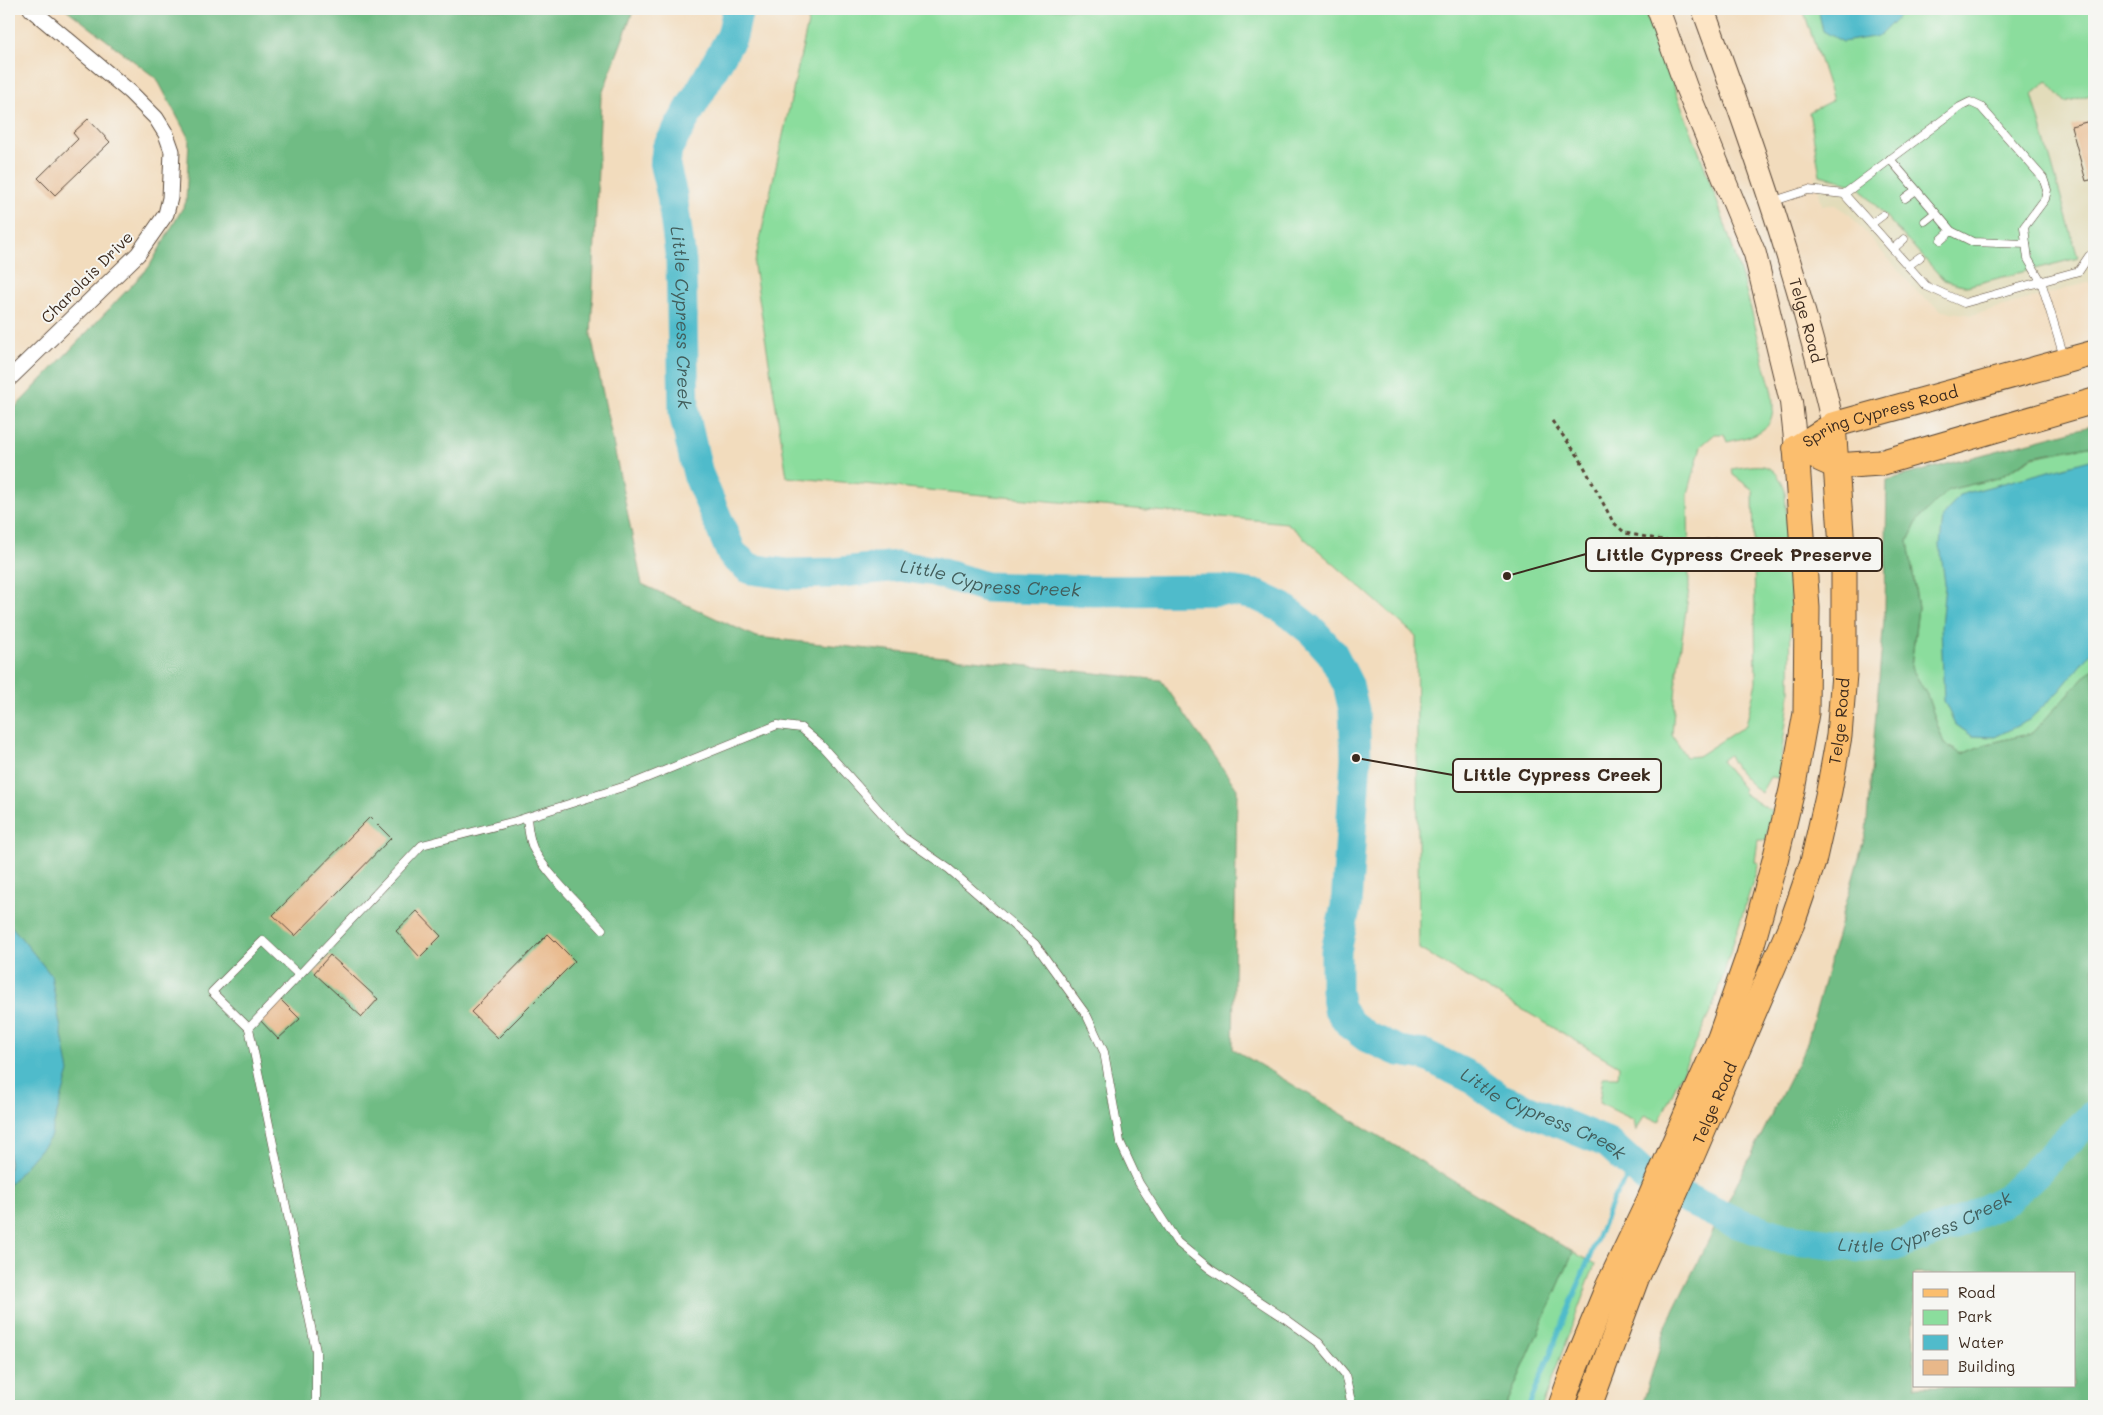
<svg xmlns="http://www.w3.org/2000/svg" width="2103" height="1415" font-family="Mali,sans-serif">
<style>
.built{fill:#e2dcba}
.green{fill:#8bdd9d;stroke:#63845e}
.forest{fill:#70bc84;stroke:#567351;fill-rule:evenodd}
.water{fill:#50bbcb;stroke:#467274}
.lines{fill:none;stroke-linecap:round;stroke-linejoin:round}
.stream{stroke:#50bbcb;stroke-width:5}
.river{stroke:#50bbcb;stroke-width:31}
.building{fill:#e8b88a}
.service-casing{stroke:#564536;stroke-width:9}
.minor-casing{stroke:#564536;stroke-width:17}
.secondary-casing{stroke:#564536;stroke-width:24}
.primary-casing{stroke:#564536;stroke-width:27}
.path{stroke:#564536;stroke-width:3;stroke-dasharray:4 4;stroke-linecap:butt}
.service{stroke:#fff;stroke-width:8}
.minor{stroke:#fff;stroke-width:15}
.secondary{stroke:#fde5c5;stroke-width:22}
.primary{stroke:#fbbe6e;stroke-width:25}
.labels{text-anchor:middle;stroke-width:4;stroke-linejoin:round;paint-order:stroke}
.street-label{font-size:16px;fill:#3b2a1e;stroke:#f6f6f2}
.water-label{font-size:18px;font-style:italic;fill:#425d5b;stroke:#f6f6f2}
.leader{fill:none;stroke:#3b2a1e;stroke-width:2}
.callout-dot{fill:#3b2a1e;stroke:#f6f6f2;stroke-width:2}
.callout{fill:#f6f6f2;stroke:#3b2a1e;stroke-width:2}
.callout-label{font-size:18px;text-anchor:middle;font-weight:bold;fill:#3b2a1e}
</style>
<rect width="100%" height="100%" fill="#f6f6f2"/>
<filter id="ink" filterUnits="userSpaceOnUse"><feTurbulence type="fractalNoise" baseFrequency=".02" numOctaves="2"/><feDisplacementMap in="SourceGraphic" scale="10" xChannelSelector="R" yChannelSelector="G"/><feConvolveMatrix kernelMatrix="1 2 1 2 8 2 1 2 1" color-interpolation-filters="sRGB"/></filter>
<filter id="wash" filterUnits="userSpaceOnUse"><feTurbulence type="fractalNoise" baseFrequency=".0096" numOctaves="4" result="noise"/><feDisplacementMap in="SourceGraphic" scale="20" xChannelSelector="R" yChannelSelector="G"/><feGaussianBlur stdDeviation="1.12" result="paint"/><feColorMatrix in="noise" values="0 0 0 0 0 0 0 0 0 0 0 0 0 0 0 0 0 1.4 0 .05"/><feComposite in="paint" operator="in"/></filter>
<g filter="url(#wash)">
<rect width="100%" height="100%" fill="#f2dcbd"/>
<!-- built -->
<path class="built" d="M2047,81L2065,102L2094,94V281L1972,315L1942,311L1919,294L1850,215L1835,205H1822L1815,175L1857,185L2078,258L2032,94Z"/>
<!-- green -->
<g class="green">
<path d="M811,9H1644C1688,125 1738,241 1764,363C1768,379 1776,399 1772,415C1768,435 1743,438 1727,442L1724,434H1715L1701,446L1688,494L1689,589L1677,673L1672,735L1686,757L1698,756L1746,725L1756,682L1753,490L1733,475L1732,469C1760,464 1775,460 1785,491L1791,595L1790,695L1778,778L1770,777L1761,793C1747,782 1736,771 1729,755L1721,761L1744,789L1743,793L1771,811L1766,840H1758L1755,862L1759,863L1713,1006L1659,1122L1644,1115L1636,1132L1634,1120L1599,1103L1603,1077H1618L1619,1066L1419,949L1416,636L1287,523L787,477L754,266Z"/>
<path d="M1803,9H2094V94L2065,102L2047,81L2032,94L2078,258L1967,286L1944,280L1857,185L1820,175L1809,112L1833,100Z"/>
<path d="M2094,445V667L2032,733L1983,745L1962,754L1944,744L1927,695L1911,667L1918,608L1908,541L1918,520L1948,490L1998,478L2033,457Z"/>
<path d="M1573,1252L1595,1264L1542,1406H1506Z"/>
</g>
<!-- forest -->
<g class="forest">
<path d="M66,9H634L601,97L591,335L642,584L756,637L1161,680L1237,789L1233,1049L1573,1252L1506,1406H9V414L149,267L186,202L189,139L157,79Z"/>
<path d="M2094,425V445L2033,456L1998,478L1948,490L1918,520L1908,541L1918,608L1911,667L1927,695L1944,744L1962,754L1983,745L2032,733L2094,667V1406H1642L1667,1323L1806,1046L1866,832L1885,608L1887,480ZM1914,1274H2074V1386H1914Z"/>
</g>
<!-- water -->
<g class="water">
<path d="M1818,9H1906L1879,36L1843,42L1823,31Z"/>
<path d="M2094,459V649L2059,691L2029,720L1995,737L1972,736L1955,724L1944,701L1941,627L1945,584L1940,545L1943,517L1959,495Z"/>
<path d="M9,923L51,975L69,1072L50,1138L9,1185Z"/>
</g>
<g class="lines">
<!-- stream -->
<path class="stream" d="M1529,1406L1614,1197L1635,1168"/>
<!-- river -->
<path class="river" id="s1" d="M738,9L732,36L667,149L665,166L672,195L681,261L684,413L698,474L732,554L750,569L788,574L833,573L898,566L933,571L986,587L1094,591L1223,590L1256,595L1283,608L1313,632L1332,653L1348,685L1354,710L1356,758L1346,906L1336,951V990L1339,1009L1351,1025L1367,1037L1399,1051L1425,1055L1472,1078L1497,1097L1608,1143L1651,1182L1735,1222L1786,1239L1862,1247L1900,1244L1959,1223L2008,1198L2094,1115"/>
</g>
<g id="blocks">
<!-- building -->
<g class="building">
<path d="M88,119L110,142L55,195L38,178L78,139L73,133Z"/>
<path d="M2094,120V179L2086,181L2071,126Z"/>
<path d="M370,817L391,838L295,936L273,915Z"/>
<path d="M417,911L441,936L420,957L396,931Z"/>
<path d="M548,934L575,961L498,1038L471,1012Z"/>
<path d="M330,955L378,999L362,1017L314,973Z"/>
<path d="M280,999L300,1019L278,1039L259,1019Z"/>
</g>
</g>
</g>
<g filter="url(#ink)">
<use href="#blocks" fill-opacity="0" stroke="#564536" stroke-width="1"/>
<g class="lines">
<defs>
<g id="service">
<path d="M1890,159L1951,231L1973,242L2026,244"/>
<path d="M1844,194L1960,107L1970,102L1981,107L2043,178L2047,190L2045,199L2024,227L2028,259L2041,281L2064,357"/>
<path d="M1905,198L1916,190"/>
<path d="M1774,201L1808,190L1844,194L1926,286L1964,303L2079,271L2089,256"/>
<path d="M1925,221L1935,213"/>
<path d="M1871,224L1883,215"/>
<path d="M1941,240L1951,231"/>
<path d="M1893,249L1904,239"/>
<path d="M1908,266L1920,257"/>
<path d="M527,818C528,829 529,838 533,848C546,874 582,907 602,929"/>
<path d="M299,975L263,941L212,992L249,1028L316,1351V1406"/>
<path d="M249,1028L422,845L515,821L629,785L777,725L801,728L820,744L903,837L949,869L1035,944L1087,1016L1104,1052L1120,1142L1139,1183L1177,1242L1210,1269L1286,1319L1319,1343L1345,1374L1352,1406"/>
</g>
<path id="minor" d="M9,379L138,254L166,214L170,198L172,151L166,134L156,118L130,92L31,9"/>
<g id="secondary">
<path d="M1658,9L1686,87L1755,254L1791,402L1796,448"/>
<path id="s2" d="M1703,9C1753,145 1801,283 1833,425"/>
</g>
<g id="primary">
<path id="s3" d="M1796,448L1833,425L2094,353"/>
<path d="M1796,448L1836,466L1880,463L2094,401"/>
<path d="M1561,1406L1573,1372L1608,1287L1649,1201L1720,1038L1749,955L1775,860L1792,790L1806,713L1807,608L1796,448"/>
<path id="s4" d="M1589,1406L1636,1279L1693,1153L1792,923L1813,862L1829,791L1839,736L1844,674V573L1833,425"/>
</g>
</defs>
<!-- service casing -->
<use href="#service" class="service-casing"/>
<!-- minor casing -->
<use href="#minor" class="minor-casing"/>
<!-- secondary casing -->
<use href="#secondary" class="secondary-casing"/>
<!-- primary casing -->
<use href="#primary" class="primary-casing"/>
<!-- path -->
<path class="path" d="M1552,421L1579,457L1613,522L1625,533L1678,543L1718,539"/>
<!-- service -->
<use href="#service" class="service"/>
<!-- minor -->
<use href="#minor" class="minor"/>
<!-- secondary -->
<use href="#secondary" class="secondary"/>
<!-- primary -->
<use href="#primary" class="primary"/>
</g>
</g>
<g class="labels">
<!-- street labels -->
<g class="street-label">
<text transform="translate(87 277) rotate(-45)" y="6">Charolais Drive</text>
<text dy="6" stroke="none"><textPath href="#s2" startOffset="328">Telge Road</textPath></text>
<text dy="6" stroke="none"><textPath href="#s3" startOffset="91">Spring Cypress Road</textPath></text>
<text dy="6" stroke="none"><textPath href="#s4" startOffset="732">Telge Road</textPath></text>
<text dy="6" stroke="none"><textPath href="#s4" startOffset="328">Telge Road</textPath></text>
</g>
<!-- water labels -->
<g class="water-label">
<text dy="6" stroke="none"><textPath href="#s1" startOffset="328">Little Cypress Creek</textPath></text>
<text dy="6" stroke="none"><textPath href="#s1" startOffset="839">Little Cypress Creek</textPath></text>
<text dy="6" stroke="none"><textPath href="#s1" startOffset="1799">Little Cypress Creek</textPath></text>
<text dy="6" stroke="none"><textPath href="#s1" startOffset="2219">Little Cypress Creek</textPath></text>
</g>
</g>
<!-- callouts -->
<path class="leader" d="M1507 576L1586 554M1356 758L1453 775"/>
<g class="callout-dot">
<circle cx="1507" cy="576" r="5"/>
<circle cx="1356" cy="758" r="5"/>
</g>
<g class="callout">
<rect x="1586" y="538" width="296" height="33" rx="5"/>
<rect x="1453" y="759" width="208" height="33" rx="5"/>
</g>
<g class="callout-label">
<text x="1734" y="561">Little Cypress Creek Preserve</text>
<text x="1557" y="781">Little Cypress Creek</text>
</g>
<!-- margin -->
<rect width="2103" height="1415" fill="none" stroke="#f6f6f2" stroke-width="30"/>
<!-- legend -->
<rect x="1913" y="1272" width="162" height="115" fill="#f6f6f2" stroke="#aba49d"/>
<rect x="1923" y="1289" width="25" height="8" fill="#fbbe6e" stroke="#aba49d"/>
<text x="1958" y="1298" font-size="15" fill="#3b2a1e">Road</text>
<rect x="1923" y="1310" width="25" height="15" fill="#8bdd9d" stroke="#aba49d"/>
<text x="1958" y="1322" font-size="15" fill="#3b2a1e">Park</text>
<rect x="1923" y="1335" width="25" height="15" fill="#50bbcb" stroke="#aba49d"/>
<text x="1958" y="1348" font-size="15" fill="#3b2a1e">Water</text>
<rect x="1923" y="1360" width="25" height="15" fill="#e8b88a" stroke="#aba49d"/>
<text x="1958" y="1372" font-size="15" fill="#3b2a1e">Building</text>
</svg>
